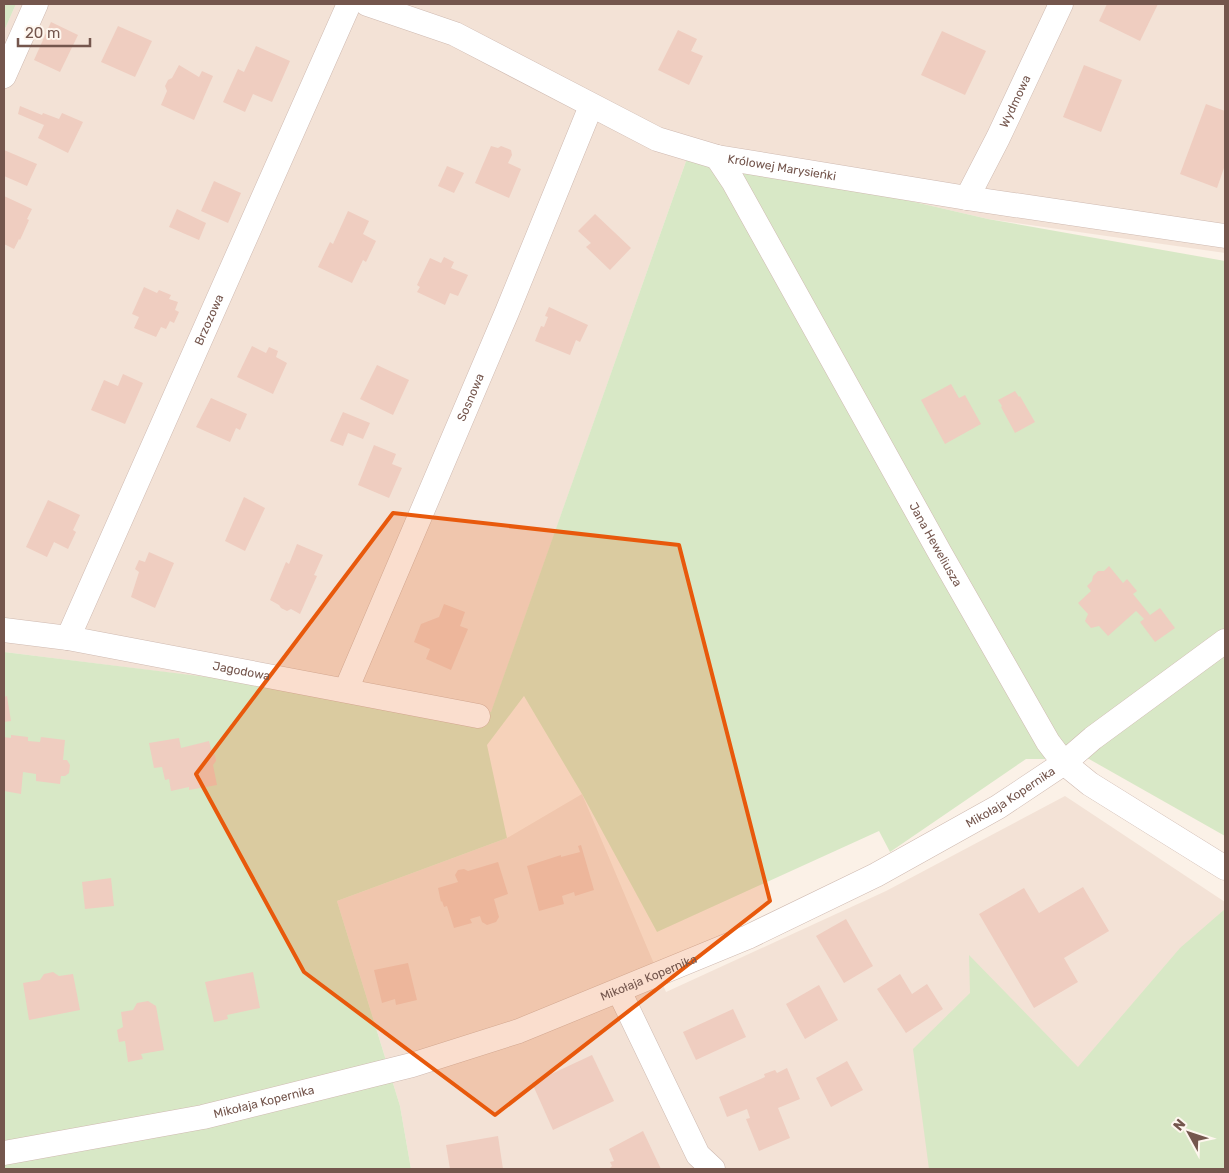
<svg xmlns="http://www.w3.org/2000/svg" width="1229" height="1173" font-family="Rubik,sans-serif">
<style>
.residential{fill:#f3e2d6}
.green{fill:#d8e8c6}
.building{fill:#efcdc0}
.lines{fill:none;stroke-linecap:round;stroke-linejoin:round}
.street-casing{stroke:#cfbab1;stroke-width:25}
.street{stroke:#fff;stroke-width:24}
.marked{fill:#e8590c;fill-opacity:0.2;stroke:#e8590c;stroke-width:4;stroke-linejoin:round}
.labels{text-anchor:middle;stroke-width:4.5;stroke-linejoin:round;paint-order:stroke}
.street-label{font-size:12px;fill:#74564d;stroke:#fef6ee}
</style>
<rect width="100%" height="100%" fill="#fbf1e7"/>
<!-- residential -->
<g class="residential">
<path d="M16,4H1225V253L988,219L690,150L491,713L4,652V31Z"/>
<path d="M582,794L666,992L886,891L1065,796L1225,902V923L985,1169H411L400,1106L337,901L507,838Z"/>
</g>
<!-- green -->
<g class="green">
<path d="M4,4H16L4,31Z"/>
<path d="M690,150L988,219L1225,261V836L1089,759H1026L890,852L879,831L657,932L582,794L524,696L487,745L507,838L337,901L400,1106L411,1169H4V652L491,712Z"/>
<path d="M1225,909V1169H929L913,1049L970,993L969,955L1078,1067L1180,948Z"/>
</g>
<!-- building -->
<g class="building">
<path d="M1107,4H1158L1140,41L1099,21Z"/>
<path d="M51,22L78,35L60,72L34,60Z"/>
<path d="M118,26L152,41L135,77L101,62Z"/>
<path d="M678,30L697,39L691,51L703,56L689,85L658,70Z"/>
<path d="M942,31L986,51L965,95L921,75Z"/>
<path d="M256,46L290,61L272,102L253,94L245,112L223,102L238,69L244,72Z"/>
<path d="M179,65L199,77L202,71L213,76L194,120L161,105L167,91L165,86L168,80L172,78Z"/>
<path d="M1084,65L1122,80L1101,132L1063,117Z"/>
<path d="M1206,104L1225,111V165L1217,188L1180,174Z"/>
<path d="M20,106L42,115L43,113L59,119L62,113L83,122L68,153L38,138L44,125L18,114Z"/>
<path d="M491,146L498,148L501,146L511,150L512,155L508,163L521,169L509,198L475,183Z"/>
<path d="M4,150L37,164L27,186L4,176Z"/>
<path d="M447,166L464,173L454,193L438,186Z"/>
<path d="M214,181L241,193L228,223L201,211Z"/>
<path d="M4,196L32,209L27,219L29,220L20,240L19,239L14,249L4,244Z"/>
<path d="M177,209L206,223L199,240L169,227Z"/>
<path d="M348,211L369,221L363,234L376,241L366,262L363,260L352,283L318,267L330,242L333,244Z"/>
<path d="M595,214L631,248L610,270L586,247L591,243L578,231Z"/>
<path d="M444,257L454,262L451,268L468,275L458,296L450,293L445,305L417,292L420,287L417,285L430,258L441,263Z"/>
<path d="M144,287L157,293L159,290L171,295L169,299L178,302L175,310L179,312L174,323L170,321L166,329L161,327L156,337L134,328L139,317L132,314Z"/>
<path d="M549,307L588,325L580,342L576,340L570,355L535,341L541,326L544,327L548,317L545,316Z"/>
<path d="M252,346L266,353L269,347L278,351L276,357L287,363L273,394L237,377Z"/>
<path d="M377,365L409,380L393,415L360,399Z"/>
<path d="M123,374L143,383L125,424L91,410L104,380L118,386Z"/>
<path d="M951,384L959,398L965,395L981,424L945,444L921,400Z"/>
<path d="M1015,391L1019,397L1020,396L1035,422L1015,433L1001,407L1002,406L998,400Z"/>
<path d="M211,398L247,414L240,430L236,428L230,442L196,427Z"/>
<path d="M343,412L370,423L363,439L348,433L343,446L330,441Z"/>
<path d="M374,445L396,454L392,464L402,468L389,498L358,485Z"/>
<path d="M244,497L265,508L245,551L225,541Z"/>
<path d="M48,500L80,515L73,530L76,532L68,549L54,542L47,557L26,547Z"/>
<path d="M297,544L323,555L314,575L317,576L300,614L291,609L287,611L281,608L279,605L270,600L286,562L289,564Z"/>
<path d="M149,552L174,563L155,608L131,597L139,572L135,569L139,560L145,562Z"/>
<path d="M1109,566L1123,583L1127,579L1137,591L1133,594L1150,615L1160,608L1175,628L1155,642L1140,622L1144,619L1136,611L1108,636L1099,626L1091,628L1085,621L1088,614L1078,603L1091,591L1087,586L1092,581L1093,576L1098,571H1104Z"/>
<path d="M444,604L465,612L460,626L468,629L451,670L426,659L430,649L414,642L421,624L439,617Z"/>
<path d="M7,696L11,721L4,722V697Z"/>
<path d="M11,735L28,737V741L40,742L41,737L65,740L63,760H67L70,765L69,773L65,776H61L60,784L36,781V774L23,772L21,794L4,791V737L11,738Z"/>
<path d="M179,738L181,748L209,741L212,752L215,755L216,761L213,765L217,785L189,790V787L171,791L169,779L165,780L162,767L154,768L149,743Z"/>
<path d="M581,845L594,890L575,896L574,892L562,896L564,904L539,911L527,866L561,855V857L580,852L578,846Z"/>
<path d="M498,862L508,894L494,899L499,917L496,922L487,925L482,922L480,916L470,919L472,923L454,928L447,906L444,907L442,901L441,902L438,888L458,882L455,875L458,870L464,869L468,871Z"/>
<path d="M111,878L114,906L85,909L82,882Z"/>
<path d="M1083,887L1109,931L1064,958L1078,982L1034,1008L979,914L1024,888L1039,913Z"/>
<path d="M846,919L873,966L844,983L816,936Z"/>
<path d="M408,963L417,1000L396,1005L395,999L382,1003L374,970Z"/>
<path d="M53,972L59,976L73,974L80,1010L29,1020L23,983L40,980L44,974Z"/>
<path d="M253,972L260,1008L227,1015L228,1019L214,1022L205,982Z"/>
<path d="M900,974L912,994L927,984L943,1009L906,1033L877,989Z"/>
<path d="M819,985L838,1020L805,1039L786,1004Z"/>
<path d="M148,1001L156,1006L164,1050L141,1054L143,1059L128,1062L125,1041L119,1042L117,1030L123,1027L121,1012L133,1010L137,1003Z"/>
<path d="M733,1009L746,1037L696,1060L683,1032Z"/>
<path d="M592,1055L614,1101L553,1130L532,1083Z"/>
<path d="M847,1061L863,1090L831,1107L816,1078Z"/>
<path d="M787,1068L800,1099L778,1108L790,1138L759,1151L746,1119L750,1118L747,1109L727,1117L719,1097L765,1077L764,1074L775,1070L777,1073Z"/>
<path d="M643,1131L661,1169H609L612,1166L610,1162L614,1161L609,1149Z"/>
<path d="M498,1136L503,1169H450L446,1145Z"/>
</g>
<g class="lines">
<defs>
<g id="street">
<path id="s1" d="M367,4L455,34L657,139L717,157L967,198L1225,236"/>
<path d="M4,76L36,4"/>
<path id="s2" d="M717,157L733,181L940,553L1048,742L1064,763L1090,784L1225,868"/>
<path id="s3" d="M967,198L998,138L1061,4"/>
<path id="s4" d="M4,630L68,638L478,716"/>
<path id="s5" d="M68,638L349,4"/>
<path id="s6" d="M346,690L507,312L591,106"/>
<path d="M619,991L698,1155L713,1169"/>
<path id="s7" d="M4,1153L203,1117L412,1065L519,1031L748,937L876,875L998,807L1064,763L1093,738L1225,641"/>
</g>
</defs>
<!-- street casing -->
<use href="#street" class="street-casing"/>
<!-- street -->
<use href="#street" class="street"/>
</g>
<!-- marked area -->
<path class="marked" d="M393,513L679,545L770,901L495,1115L304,972L196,774Z"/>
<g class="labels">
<!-- street labels -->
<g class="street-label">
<text dy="4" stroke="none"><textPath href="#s3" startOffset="108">Wydmowa</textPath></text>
<text dy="4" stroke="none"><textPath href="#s1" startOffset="449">Królowej Marysieńki</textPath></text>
<text dy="4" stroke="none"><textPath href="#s5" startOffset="348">Brzozowa</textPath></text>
<text dy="4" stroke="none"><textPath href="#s6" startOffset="318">Sosnowa</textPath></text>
<text dy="4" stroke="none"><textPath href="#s2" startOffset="445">Jana Heweliusza</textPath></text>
<text dy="4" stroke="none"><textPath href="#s4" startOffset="241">Jagodowa</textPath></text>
<text dy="4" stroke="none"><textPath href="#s7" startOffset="1075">Mikołaja Kopernika</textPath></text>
<text dy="4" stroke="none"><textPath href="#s7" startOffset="670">Mikołaja Kopernika</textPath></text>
<text dy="4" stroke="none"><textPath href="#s7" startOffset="265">Mikołaja Kopernika</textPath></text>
</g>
</g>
<!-- border -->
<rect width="1229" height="1173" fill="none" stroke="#74564d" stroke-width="10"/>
<!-- north arrow -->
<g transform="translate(1189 1133) rotate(310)" stroke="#fef6ee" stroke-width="4" paint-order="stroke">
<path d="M0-4L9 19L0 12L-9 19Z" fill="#74564d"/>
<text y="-8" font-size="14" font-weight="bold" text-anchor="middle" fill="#74564d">N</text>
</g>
<!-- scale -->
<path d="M18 38v8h72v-8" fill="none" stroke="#74564d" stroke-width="2.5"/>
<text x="25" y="38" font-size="15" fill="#74564d" stroke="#fef6ee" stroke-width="4" paint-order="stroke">20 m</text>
</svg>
